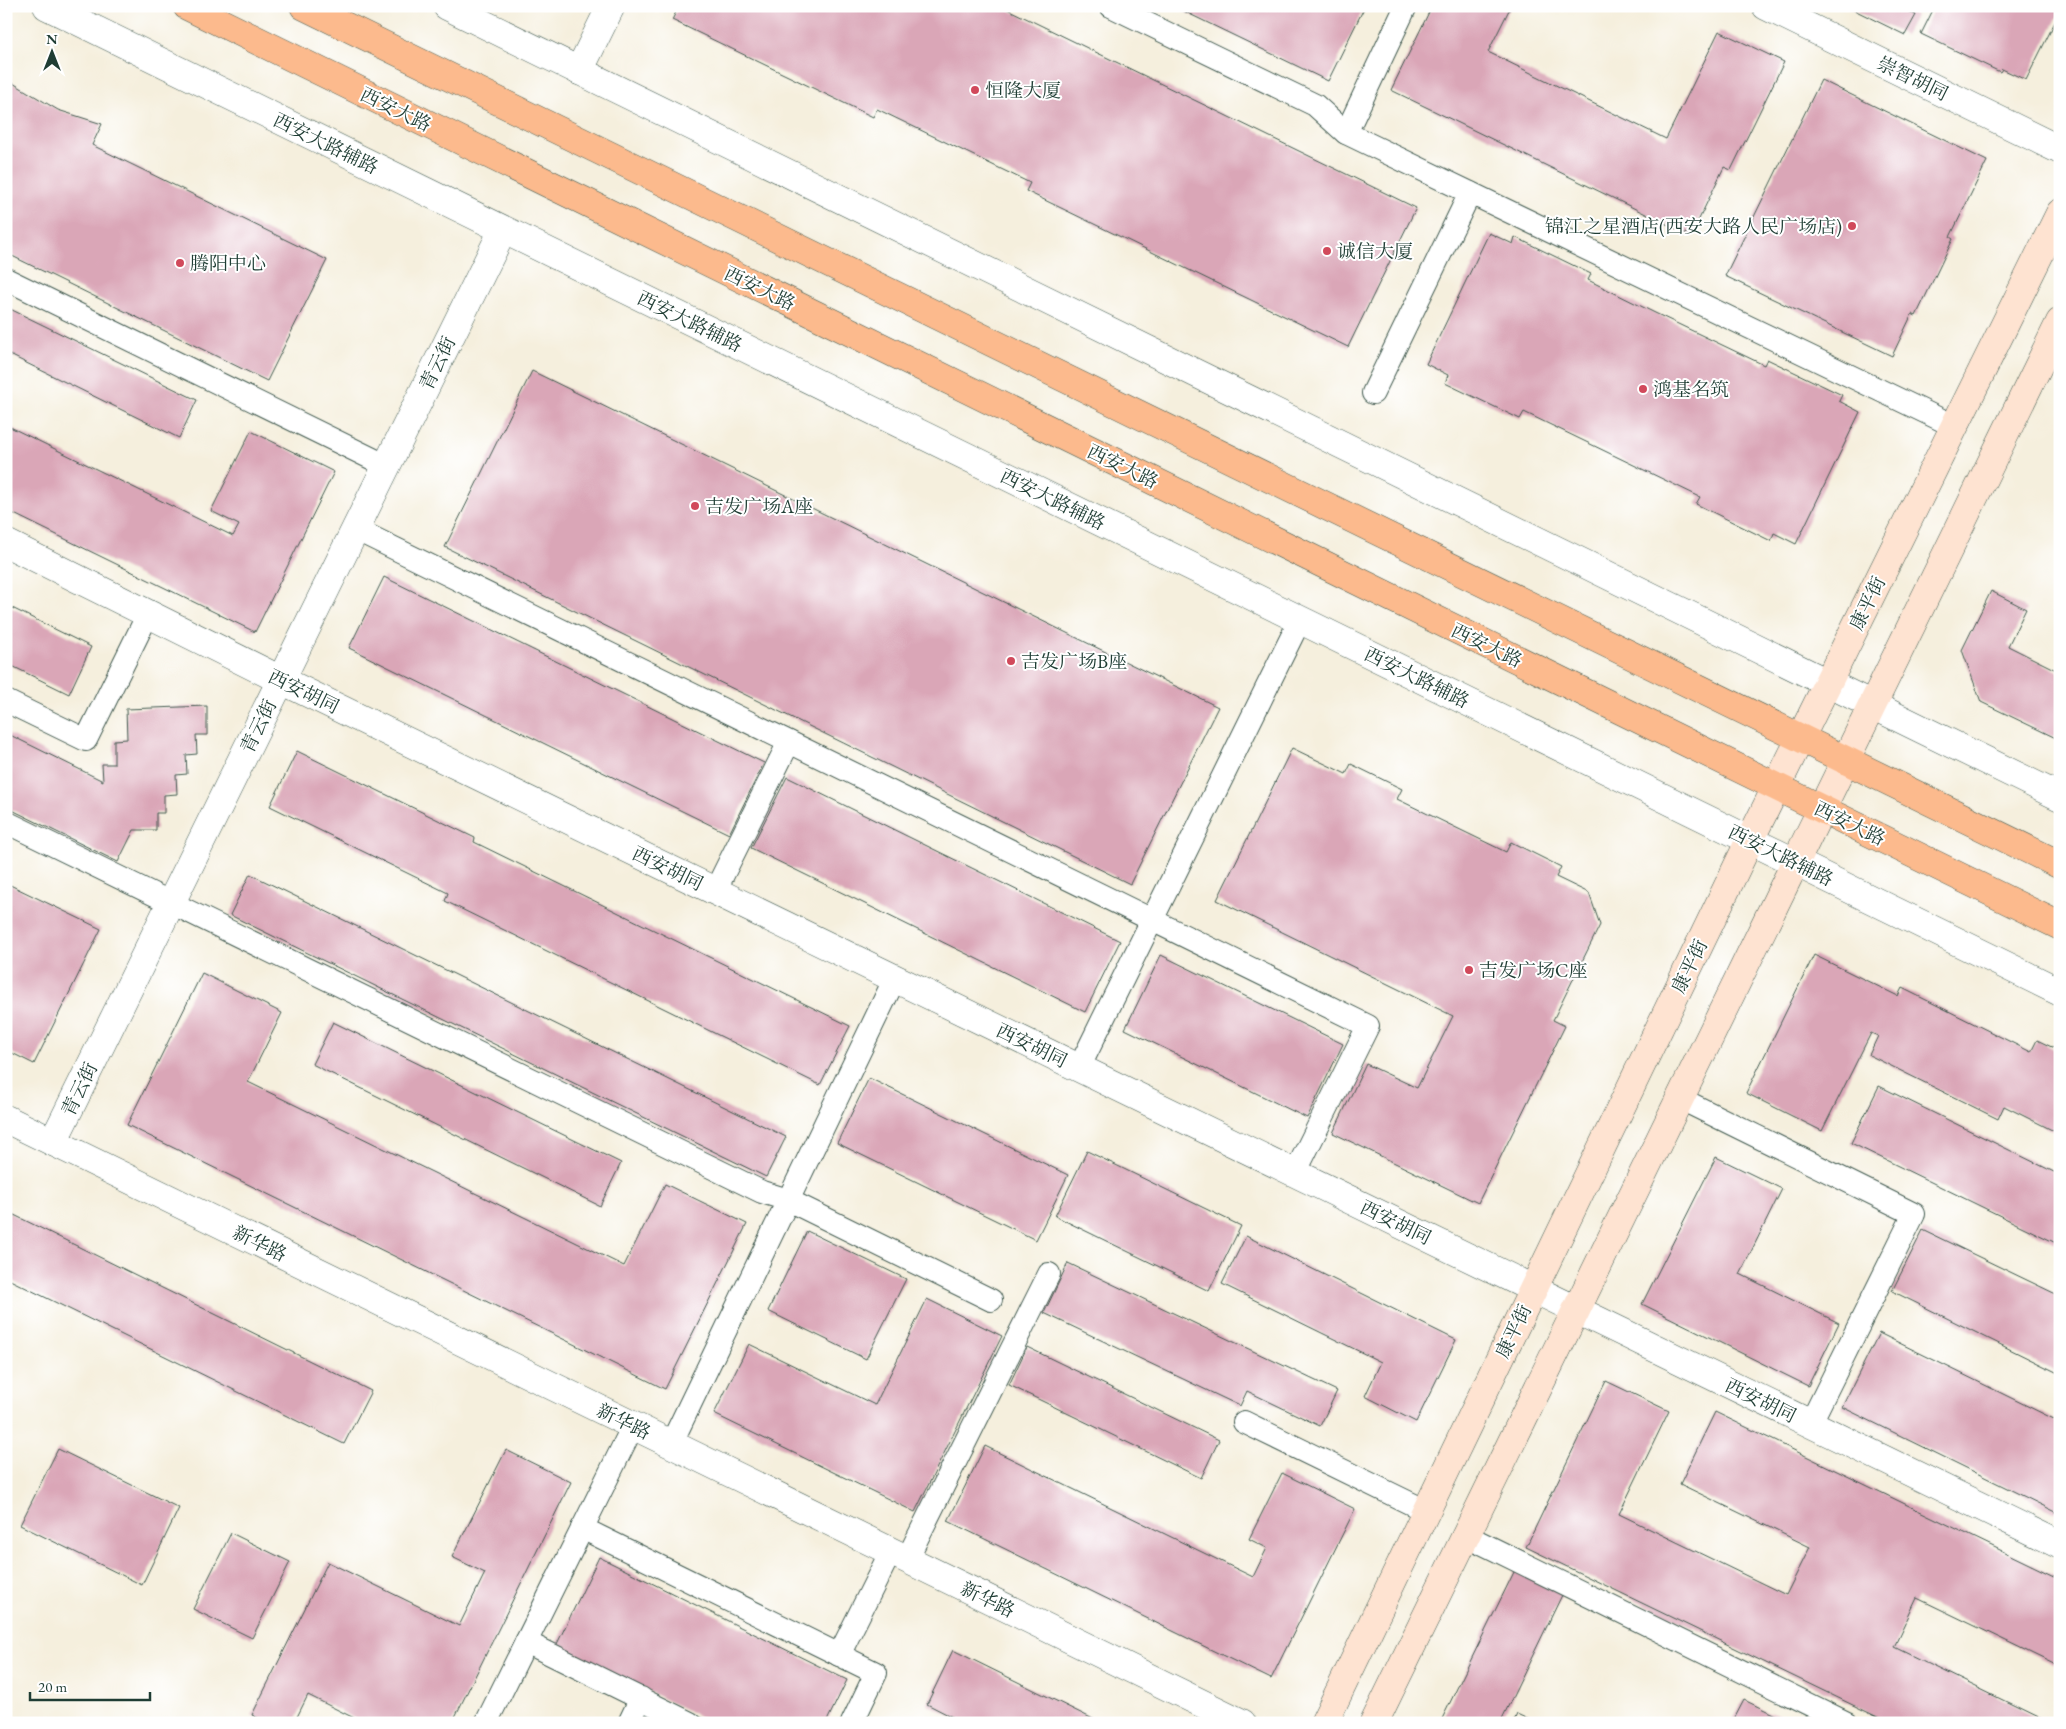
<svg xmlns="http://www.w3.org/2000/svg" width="2066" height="1729" font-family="'EB Garamond','Noto Serif SC',serif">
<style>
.building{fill:#daa6b7}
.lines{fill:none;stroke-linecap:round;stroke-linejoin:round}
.service-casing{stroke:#3f584d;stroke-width:24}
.minor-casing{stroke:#3f584d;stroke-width:29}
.tertiary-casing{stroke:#3f584d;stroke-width:29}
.secondary-casing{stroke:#3f584d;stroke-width:29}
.primary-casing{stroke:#3f584d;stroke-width:29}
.service{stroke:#fff;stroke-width:22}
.minor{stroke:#fff;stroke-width:28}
.tertiary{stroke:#fff;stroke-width:28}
.secondary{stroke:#fee3d1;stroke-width:28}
.primary{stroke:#fcba8d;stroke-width:28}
.poi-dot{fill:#d1495b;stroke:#fff;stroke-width:2}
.labels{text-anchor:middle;stroke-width:4;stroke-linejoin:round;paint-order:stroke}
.street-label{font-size:19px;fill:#1f3d34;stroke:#fff}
.poi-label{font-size:19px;fill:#1f3d34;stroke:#fff;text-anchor:start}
</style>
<rect width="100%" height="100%" fill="#fff"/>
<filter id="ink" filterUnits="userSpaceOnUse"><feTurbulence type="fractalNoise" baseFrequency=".02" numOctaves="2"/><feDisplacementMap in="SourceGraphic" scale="10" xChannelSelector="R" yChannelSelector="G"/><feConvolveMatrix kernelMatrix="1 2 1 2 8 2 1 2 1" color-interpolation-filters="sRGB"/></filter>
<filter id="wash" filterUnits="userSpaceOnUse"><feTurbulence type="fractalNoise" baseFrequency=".0096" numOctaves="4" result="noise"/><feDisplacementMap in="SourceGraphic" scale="20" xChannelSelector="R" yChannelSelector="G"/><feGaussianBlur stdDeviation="1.12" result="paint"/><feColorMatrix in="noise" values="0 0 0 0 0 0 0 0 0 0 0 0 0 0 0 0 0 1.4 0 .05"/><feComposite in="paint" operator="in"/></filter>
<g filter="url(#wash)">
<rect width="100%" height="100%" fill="#f5efdd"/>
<g id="blocks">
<!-- building -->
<g class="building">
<path d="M679,6H1001L1416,208L1348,347L1026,191L1030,183L877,109L873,117L672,20Z"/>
<path d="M1173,6H1365L1328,81Z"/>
<path d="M1432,6H1511L1488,52L1666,139L1719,31L1784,62L1731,170L1724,167L1691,236L1391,90Z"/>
<path d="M1846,6H1907L1905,10L1916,15L1905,35Z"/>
<path d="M1935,6H2060V12L2026,80L2002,69L2000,72L1921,34Z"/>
<path d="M6,79L58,110L102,124L92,145L327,260L267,381L6,253Z"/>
<path d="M1821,80L1987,161L1950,237L1953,239L1916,316L1912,314L1892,356L1725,276Z"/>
<path d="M1489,233L1513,244L1515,237L1591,274L1588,280L1655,313L1764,365L1767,359L1842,395L1839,401L1860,412L1796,544L1774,533L1771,541L1696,504L1700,497L1524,412L1520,419L1445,383L1448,375L1426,364Z"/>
<path d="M6,307L197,400L179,438L6,353Z"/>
<path d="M532,371L1218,707L1130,884L445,547Z"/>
<path d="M6,425L233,536L239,525L211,511L251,431L334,472L255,632L6,510Z"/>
<path d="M384,577L764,763L729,834L349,648Z"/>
<path d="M1991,591L2026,609L2008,646L2060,672V740L1981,702L1962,650Z"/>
<path d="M6,605L91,647L69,694L6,663Z"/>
<path d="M207,706V735H196L197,754L186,755L187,774L176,775L177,794L164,795V813H156V830H134L118,862L6,807V733L103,781L102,764H114V740L127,739L126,709Z"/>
<path d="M1292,748L1346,774L1351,764L1402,789L1397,799L1506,852L1511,842L1561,867L1556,877L1589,893L1600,925L1553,1020L1565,1026L1478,1203L1333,1133L1366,1064L1417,1088L1453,1016L1217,900Z"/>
<path d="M297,751L475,838L474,842L850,1026L820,1085L445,901L448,893L270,806Z"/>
<path d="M787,777L1120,941L1085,1012L751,848Z"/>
<path d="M250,874L786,1137L766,1177L230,915Z"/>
<path d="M6,883L101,929L34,1064L6,1050Z"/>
<path d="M1161,955L1343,1044L1307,1118L1125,1029Z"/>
<path d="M1814,955L1898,996L1902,988L2031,1052L2037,1040L2060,1051V1134L2004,1106L1998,1119L1869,1055L1878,1036L1871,1033L1822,1131L1746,1093Z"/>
<path d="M202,973L282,1013L248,1082L624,1266L665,1184L747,1224L665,1389L127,1125Z"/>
<path d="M333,1022L621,1163L600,1206L312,1064Z"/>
<path d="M869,1078L1068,1175L1036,1240L837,1143Z"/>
<path d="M1879,1086L2060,1175V1245L1851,1143Z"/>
<path d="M1087,1151L1241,1226L1209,1291L1055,1216Z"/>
<path d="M1716,1157L1782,1189L1740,1274L1839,1323L1808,1386L1642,1304Z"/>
<path d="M6,1211L371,1391L344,1444L6,1278Z"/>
<path d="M1923,1230L2060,1296V1374L1892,1291Z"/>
<path d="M807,1231L906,1279L866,1359L768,1311Z"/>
<path d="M1246,1236L1456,1340L1416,1422L1365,1396L1381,1362L1222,1284Z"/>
<path d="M1068,1263L1337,1391L1320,1426L1247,1391L1240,1406L1044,1313Z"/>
<path d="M927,1299L1002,1336L915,1512L714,1414L749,1344L875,1405Z"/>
<path d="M1879,1333L2060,1422V1514L1842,1407Z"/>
<path d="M1027,1347L1219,1440L1201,1478L1009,1385Z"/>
<path d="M1606,1381L1669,1411L1619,1514L1786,1595L1810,1547L1680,1484L1715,1412L2060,1579V1667L1917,1598L1894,1647L2050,1723H1890L1526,1547Z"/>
<path d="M985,1446L1253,1577L1267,1548L1249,1539L1282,1473L1355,1509L1271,1679L948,1521Z"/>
<path d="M58,1449L179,1508L142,1585L20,1525Z"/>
<path d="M506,1450L571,1482L452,1723H364L308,1695L294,1723H267L252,1715L328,1562L459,1626L485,1573L452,1557Z"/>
<path d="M231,1533L290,1562L252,1638L193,1609Z"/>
<path d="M599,1557L847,1680L826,1723H713L556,1646Z"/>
<path d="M1515,1570L1563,1593L1500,1723H1440Z"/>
<path d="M953,1650L1101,1723H964L927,1704Z"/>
<path d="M1744,1700L1792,1723H1732Z"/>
<path d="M1517,1714L1536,1723H1513Z"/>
</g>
</g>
</g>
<g filter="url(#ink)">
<use href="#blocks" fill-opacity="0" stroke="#3f584d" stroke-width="1"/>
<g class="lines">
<defs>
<g id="service">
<path d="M1111,6L1315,105L1346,133"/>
<path d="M1406,6L1346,133L1954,426"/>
<path d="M6,279L387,466"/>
<path d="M1373,393L1470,193"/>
<path d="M355,529L1368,1026L1295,1173"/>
<path d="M6,701L86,740L148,614"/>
<path d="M6,822L762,1192L788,1200L991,1300"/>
<path d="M715,891L789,742"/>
<path d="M1079,1068L1300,620"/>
<path d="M1679,1098L1914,1214L1810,1424"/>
<path d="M1244,1422L1426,1511"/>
<path d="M671,1444L895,978"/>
<path d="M582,1528L876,1673L852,1723"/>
<path d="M1465,1535L1847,1723"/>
<path d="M907,1559L1049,1274"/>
<path d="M526,1642L690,1723"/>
<path d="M839,1655L891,1551"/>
<path d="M486,1723L633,1426"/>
<path d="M629,1723L641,1698"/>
</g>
<path id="minor" d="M1766,6L2060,150"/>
<g id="tertiary">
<path d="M47,6L2060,992"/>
<path d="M447,6L2060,797"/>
<path d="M579,71L611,6"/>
<path d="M6,543L281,680L2060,1545"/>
<path d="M6,1119L1242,1723"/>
<path d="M53,1142L503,230"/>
</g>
<g id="secondary">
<path d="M1324,1723L1750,840L2060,213"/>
<path d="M1374,1723L2060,322"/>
</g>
<g id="primary">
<path d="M187,6L2060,926"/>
<path d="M304,6L2060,865"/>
</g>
</defs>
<!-- service casing -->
<use href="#service" class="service-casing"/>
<!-- minor casing -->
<use href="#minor" class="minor-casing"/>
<!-- tertiary casing -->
<use href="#tertiary" class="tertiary-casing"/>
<!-- secondary casing -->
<use href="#secondary" class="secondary-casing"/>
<!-- primary casing -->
<use href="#primary" class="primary-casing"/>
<!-- service -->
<use href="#service" class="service"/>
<!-- minor -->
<use href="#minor" class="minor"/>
<!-- tertiary -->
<use href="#tertiary" class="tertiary"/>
<!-- secondary -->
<use href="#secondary" class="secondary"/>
<!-- primary -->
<use href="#primary" class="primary"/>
</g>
</g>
<!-- markers -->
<g class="poi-dot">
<circle cx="975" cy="90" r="5"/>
<circle cx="1852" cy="226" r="5"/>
<circle cx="1327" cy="251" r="5"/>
<circle cx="180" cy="263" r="5"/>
<circle cx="1643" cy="389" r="5"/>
<circle cx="695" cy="506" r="5"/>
<circle cx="1011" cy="661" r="5"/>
<circle cx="1469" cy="970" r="5"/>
</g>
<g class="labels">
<!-- street labels -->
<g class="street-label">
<text transform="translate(1913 78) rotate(26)" y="7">崇智胡同</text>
<text transform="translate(396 109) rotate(26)" y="7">西安大路</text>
<text transform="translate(326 143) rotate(26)" y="7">西安大路辅路</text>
<text transform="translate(760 288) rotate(26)" y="7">西安大路</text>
<text transform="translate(690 321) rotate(26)" y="7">西安大路辅路</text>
<text transform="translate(437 363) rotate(-64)" y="7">青云街</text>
<text transform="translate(1123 466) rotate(26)" y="7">西安大路</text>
<text transform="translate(1053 499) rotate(26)" y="7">西安大路辅路</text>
<text transform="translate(1867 603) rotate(-64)" y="7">康平街</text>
<text transform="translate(1487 645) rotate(26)" y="7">西安大路</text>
<text transform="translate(1417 677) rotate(26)" y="7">西安大路辅路</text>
<text transform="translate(304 691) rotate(26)" y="7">西安胡同</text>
<text transform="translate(258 726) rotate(-64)" y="7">青云街</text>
<text transform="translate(1850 823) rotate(26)" y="7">西安大路</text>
<text transform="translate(1781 855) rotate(26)" y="7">西安大路辅路</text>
<text transform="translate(668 868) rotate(26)" y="7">西安胡同</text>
<text transform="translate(1689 966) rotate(-64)" y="7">康平街</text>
<text transform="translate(1032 1045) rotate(26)" y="7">西安胡同</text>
<text transform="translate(79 1089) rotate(-64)" y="7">青云街</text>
<text transform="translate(1396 1222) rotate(26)" y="7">西安胡同</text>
<text transform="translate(260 1243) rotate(26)" y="7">新华路</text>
<text transform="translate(1513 1331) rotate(-64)" y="7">康平街</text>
<text transform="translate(1761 1400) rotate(26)" y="7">西安胡同</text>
<text transform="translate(624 1421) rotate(26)" y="7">新华路</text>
<text transform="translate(988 1599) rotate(26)" y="7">新华路</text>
</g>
<!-- poi labels -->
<g class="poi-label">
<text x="985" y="97">恒隆大厦</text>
<text x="1842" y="233" text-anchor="end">锦江之星酒店(西安大路人民广场店)</text>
<text x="1337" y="258">诚信大厦</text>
<text x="190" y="270">腾阳中心</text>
<text x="1653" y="396">鸿基名筑</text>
<text x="705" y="513">吉发广场A座</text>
<text x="1021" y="668">吉发广场B座</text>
<text x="1479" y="977">吉发广场C座</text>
</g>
</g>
<!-- margin -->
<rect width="2066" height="1729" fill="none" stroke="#fff" stroke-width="25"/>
<!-- north arrow -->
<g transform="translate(52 52)" stroke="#ffffff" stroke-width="4" paint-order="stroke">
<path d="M0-4L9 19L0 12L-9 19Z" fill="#1f3d34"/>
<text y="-8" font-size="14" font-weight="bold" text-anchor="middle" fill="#1f3d34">N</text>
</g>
<!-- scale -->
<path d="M30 1692v8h120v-8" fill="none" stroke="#1f3d34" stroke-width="2.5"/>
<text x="38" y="1692" font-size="15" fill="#1f3d34" stroke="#ffffff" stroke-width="4" paint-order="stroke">20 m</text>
</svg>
